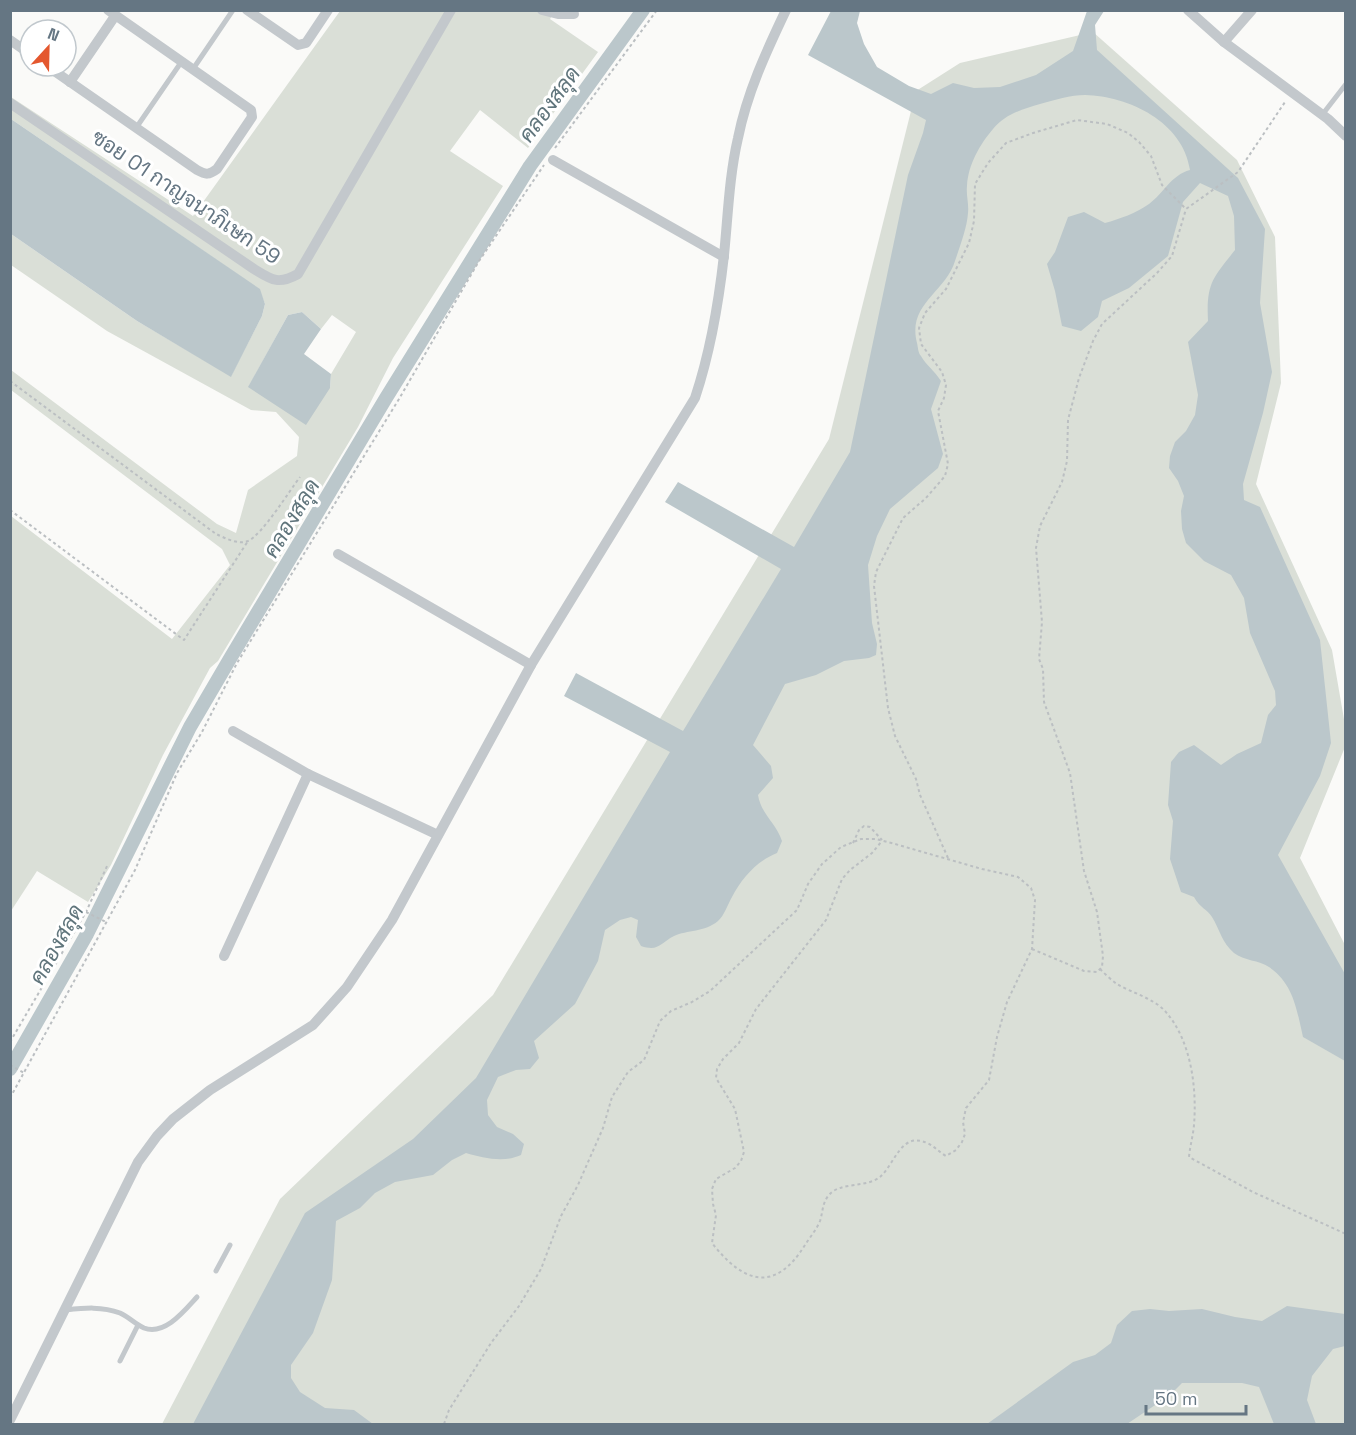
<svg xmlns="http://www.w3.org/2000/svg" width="1356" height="1435" font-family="'Space Grotesk',Sarabun,sans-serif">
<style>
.green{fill:#dadfd7;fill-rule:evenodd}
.water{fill:#bbc7cb}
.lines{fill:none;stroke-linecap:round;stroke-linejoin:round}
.canal{stroke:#bbc7cb;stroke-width:14}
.path{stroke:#bbbfc2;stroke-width:2;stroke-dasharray:3 3;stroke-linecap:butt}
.lane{stroke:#c3c8cc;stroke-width:5}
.street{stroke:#c3c8cc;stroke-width:10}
.labels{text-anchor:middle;stroke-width:6;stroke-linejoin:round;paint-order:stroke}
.street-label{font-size:21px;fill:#657683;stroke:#fff}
.water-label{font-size:22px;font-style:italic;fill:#60757c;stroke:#fff}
</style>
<rect width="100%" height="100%" fill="#fafaf8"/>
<!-- green -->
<g class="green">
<path d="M340,11H555L550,19L598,52L528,148L480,110L450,151L503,186L393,358L358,427L218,661L210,668L163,755L111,865L88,902L37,871L11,911V516L172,639L230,565L222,549L11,390V370L217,524L236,533L248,490L297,456L299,437L276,412L251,410L107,331L11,265V234L137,321L231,376L262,316L265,304L259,289L11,119V97L193,216ZM302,312L321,329L332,315L356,332L331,374L330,388L261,394L249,386L288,315Z"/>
<path d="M1093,32L1237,160L1275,237L1281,383L1256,484L1332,650L1345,725V747L1300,858L1345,945V1424H162L280,1199L493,995L829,439L916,91L960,63Z"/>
</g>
<!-- water -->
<g class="water">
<path d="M831,11H860L857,23L864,44L877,67L909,86L931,94L953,83L974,88L1000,87L1036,75L1073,51L1087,11H1104L1095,25L1097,50L1238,178L1265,229L1260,303L1272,372L1263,413L1243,484L1244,500L1260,507L1320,640L1331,743L1320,776L1278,855L1345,974V1061L1303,1037C1297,1011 1294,984 1269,967C1259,960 1244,961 1234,953C1222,943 1220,930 1212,917C1207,909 1200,908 1194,897L1181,892L1170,859L1173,821L1168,805L1171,762L1179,752L1194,745L1221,765L1237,754L1261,743L1268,715L1276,705L1275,691L1250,633L1244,598L1231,575L1204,561L1186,543L1182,529L1181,511L1184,496L1178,481L1169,468L1170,456L1175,442L1186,431L1195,415L1198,395L1188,342L1208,321C1206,283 1213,278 1235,250L1234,216L1228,196L1200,183L1183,202L1168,256L1129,288L1102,301L1098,317L1081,331L1062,326L1055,291L1047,264L1055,252L1068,217L1084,212L1105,223C1120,219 1136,213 1149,204C1164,193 1171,175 1190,170C1183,122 1129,96 1085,95C1071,95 1054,100 1040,104C1023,109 1005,114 993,129C980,144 968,165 967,186C966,195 969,204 968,213C967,228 960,246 955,261C945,293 907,304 917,343C918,347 918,353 921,356C926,365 934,370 941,381L931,409L943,454L938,468L890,509L877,536L868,565L872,623L877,644L876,655L869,658L844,661L816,675L785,684L753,745L771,766L773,778L758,795C761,814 776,823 782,841L777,853C757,861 742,878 732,897C728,904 724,916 718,921C705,932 687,930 674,936C660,943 659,952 641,946L636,937L638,920L631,917L620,920L605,930L598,961L575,1004L534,1041L539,1058L530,1069L516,1070L498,1077L487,1100L488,1115L497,1127L513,1134L524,1144L521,1155C504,1163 483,1158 466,1153L452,1160L433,1175L395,1182L375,1193L360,1208L336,1221L332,1280L313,1333L291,1365V1378L300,1392L325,1408L354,1410L373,1424H193L305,1213L413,1139L476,1078L670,752L564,696L576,673L683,731L781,569L665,502L678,482L794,547L850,452L908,175L923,133L926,120L808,55Z"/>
<path d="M11,119L260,289L265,304L262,316L231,377L137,321L11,234Z"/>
<path d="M302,312L321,329L304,354L331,374L330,388L306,425L248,387L288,315Z"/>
<path d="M1287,1306L1345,1314V1346L1333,1349L1312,1376L1307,1400L1316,1424H1274L1259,1387L1242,1383H1182L1170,1395L1127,1424H987L1073,1362L1095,1355L1111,1343L1117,1325L1132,1311L1150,1309L1169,1311L1202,1309L1235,1317L1262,1321Z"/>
</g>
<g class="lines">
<!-- canal -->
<path class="canal" d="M10,1069L87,934L190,727L231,657L386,398L530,166L643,10"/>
<!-- path -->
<g class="path">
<path d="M555,148L657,10"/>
<path d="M10,381L216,534C225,538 238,545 248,541C262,535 290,490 300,477"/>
<path d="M10,510L184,640L248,541"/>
<path d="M853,843L859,830L864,826L870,827L882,840"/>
<path d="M948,858L920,795L916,779L895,736L888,708L874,586L876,572L903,518L926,498L945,476L948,464L938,411L944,398L946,385L942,372L921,344L919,328L925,313L946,289L969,243L974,221L975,184L988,163L1006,143L1033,133L1077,120L1107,124L1128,133L1139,142L1151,156L1162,185L1186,209L1238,172L1285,102"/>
<path d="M86,912L106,922"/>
<path d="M1032,949L1084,971L1097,972L1102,967L1103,956L1097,912L1084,871L1070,773L1044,702L1043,669L1039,659L1042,622L1036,548L1040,526L1062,482L1067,461L1068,420L1079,378L1093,341L1102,324L1157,273L1172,256L1186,209"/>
<path d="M1100,969C1105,974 1111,980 1117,984C1132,993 1153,998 1165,1011C1191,1040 1197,1087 1194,1125C1193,1136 1190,1146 1189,1157L1253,1192L1346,1234"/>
<path d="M10,1042L86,912L108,864"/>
<path d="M10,1065L24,1073"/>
<path d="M10,1098L135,870L177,773L202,732L237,663L399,399L479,261L544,165"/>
<path d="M444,1424L449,1410L491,1343L519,1306L541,1269L561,1216L578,1185L603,1128L612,1097L628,1072L644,1060L660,1021L671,1011L692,1002L710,991L725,977L797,910L808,884L822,864L841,847L861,839H876L895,844L982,869L1018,877L1031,888L1035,900L1032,949L1007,1002L997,1037L989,1080L966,1108L963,1122L965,1134L962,1142L956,1150L946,1156C939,1152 934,1146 927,1143C901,1131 895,1164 880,1177C866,1188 839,1182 829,1195C822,1203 823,1212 820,1221C817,1229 810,1237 805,1245C775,1293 744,1284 712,1243L716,1215L713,1204L712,1189L716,1179L735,1168L741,1161L744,1152L735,1109L716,1078L717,1069L723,1059L739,1043L756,1009L826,920L842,879L850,870L872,853L882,841"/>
</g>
<!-- lane -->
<g class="lane">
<path d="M193,69L233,10"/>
<path d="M1322,115L1346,84"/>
<path d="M136,128L182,61"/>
<path d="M216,1271L230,1245"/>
<path d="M65,1310C84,1308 102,1306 120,1313C129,1317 135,1324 144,1328C165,1336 185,1310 197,1297"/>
<path d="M120,1361L138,1325"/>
</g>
<!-- street -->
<g class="street">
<path d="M247,10L298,45L306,43L328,10"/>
<path d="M542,10L558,14H574"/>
<path d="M1188,10L1224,42L1328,119L1346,136"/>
<path d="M10,40L30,54"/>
<path d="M1224,42L1252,10"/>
<path d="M47,66L197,170C206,175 209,175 217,169L252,117L251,110L108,10"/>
<path d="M70,82L115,16"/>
<path d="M10,103L254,269C272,280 278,285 298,274L451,10"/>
<path d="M553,160L724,257"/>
<path d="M338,554L531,665"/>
<path d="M233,731L308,774"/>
<path d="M224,956L308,774L438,835"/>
<path d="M10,1420L138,1162L157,1136L173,1119L210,1090L313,1025L347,987L392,920L531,665L695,398C709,356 719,300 724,255C728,216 729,177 738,138C747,93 766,52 786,10"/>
</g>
</g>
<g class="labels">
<!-- street labels -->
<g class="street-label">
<text transform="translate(186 197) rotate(34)" y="7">ซอย 01 กาญจนาภิเษก 59</text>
</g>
<!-- water labels -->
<g class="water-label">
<text transform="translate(549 104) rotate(-54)" y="8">คลองสลุด</text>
<text transform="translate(291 518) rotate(-59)" y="8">คลองสลุด</text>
<text transform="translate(56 944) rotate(-61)" y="8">คลองสลุด</text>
</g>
</g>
<!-- border -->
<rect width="1356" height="1435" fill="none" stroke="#657683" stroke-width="24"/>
<!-- north arrow -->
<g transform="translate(48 48) rotate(22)"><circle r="28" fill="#ffffff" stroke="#c1c8cd" stroke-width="1.5"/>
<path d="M0-4.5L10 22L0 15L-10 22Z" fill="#e4572e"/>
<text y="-9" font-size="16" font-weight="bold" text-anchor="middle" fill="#657683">N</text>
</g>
<!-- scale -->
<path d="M1146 1405v9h100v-9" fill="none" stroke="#657683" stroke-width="3"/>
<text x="1155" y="1405" font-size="18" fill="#657683" stroke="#ffffff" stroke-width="4.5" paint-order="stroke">50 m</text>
</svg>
